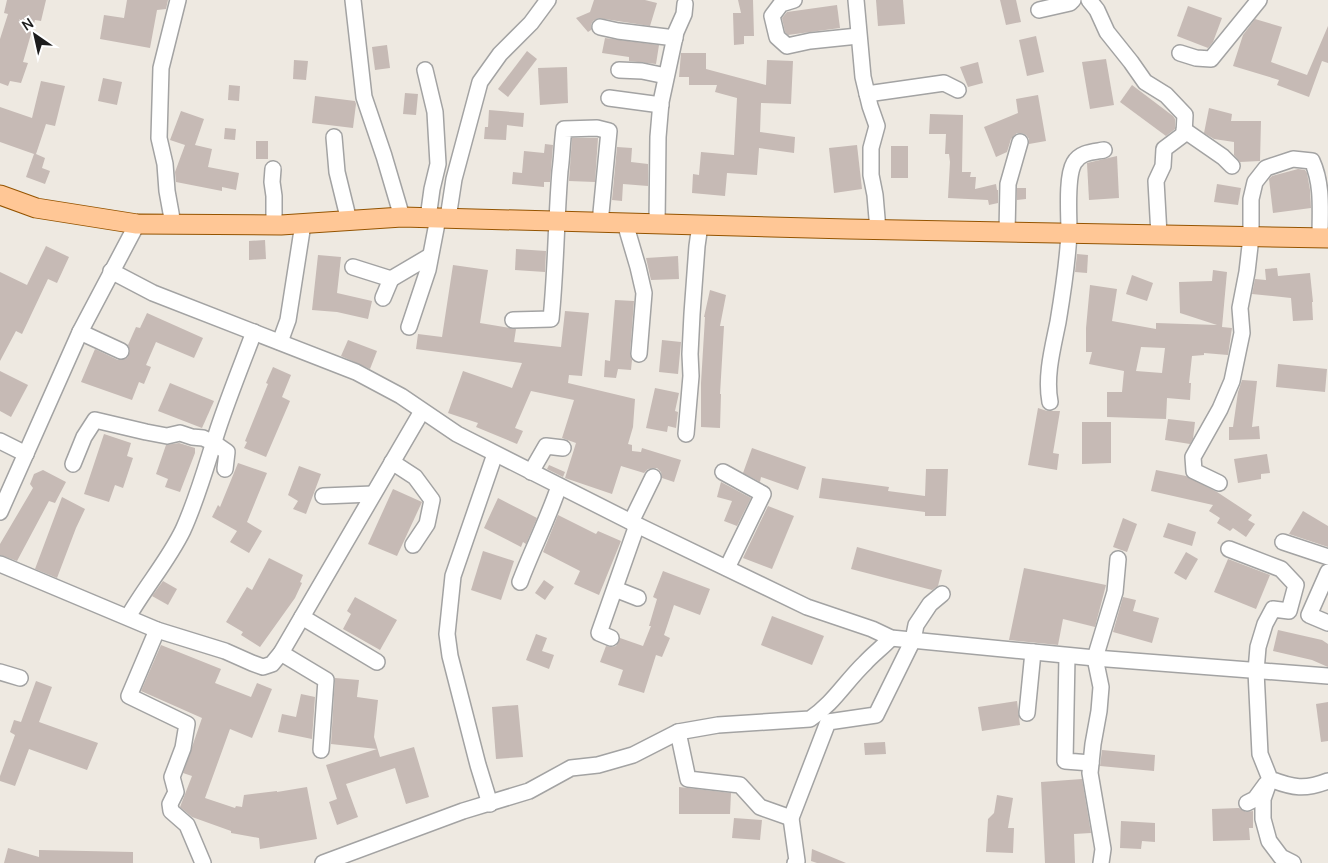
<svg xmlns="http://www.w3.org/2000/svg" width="1328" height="863" font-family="Manrope,sans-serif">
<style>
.building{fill:#c6bab5;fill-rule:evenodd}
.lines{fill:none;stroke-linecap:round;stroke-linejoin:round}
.minor-casing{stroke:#a3a3a3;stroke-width:18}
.major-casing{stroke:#955400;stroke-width:21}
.minor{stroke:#fff;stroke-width:15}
.major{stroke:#ffc796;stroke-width:19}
</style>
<rect width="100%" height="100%" fill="#eee9e1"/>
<!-- building -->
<g class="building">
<path d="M7,0H46L41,21L35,20L23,62L28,63L21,83L10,81L8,86L0,83V39L8,14L4,13Z"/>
<path d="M127,0H168L166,9L157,10L150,48L100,39L104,15L124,18Z"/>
<path d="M594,0H645L657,3L650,26L598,18L593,21L591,25V30L588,32L576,18L590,12Z"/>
<path d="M738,0H753L754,36H744V44L734,45L733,13H741Z"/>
<path d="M876,0H903L905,24L878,26Z"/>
<path d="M1000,0H1016L1021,22L1006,25Z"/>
<path d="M837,5L840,28L788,35L785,32L782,18L787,12Z"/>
<path d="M1188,6L1222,18L1213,42L1208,48L1177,36Z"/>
<path d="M1255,19L1282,27L1271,62L1307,75L1328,26V63L1322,61L1309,97L1277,85L1279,80L1233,66L1243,35Z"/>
<path d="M1036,36L1044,72L1027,76L1019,40Z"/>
<path d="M605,38L659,45L656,64L629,61V57L602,53Z"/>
<path d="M387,45L390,68L375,70L372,47Z"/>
<path d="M527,51L537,59L508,97L498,89Z"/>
<path d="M681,53H706V69L766,85L767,60L793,61L791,104L761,103L760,132L795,137L794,153L759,148L757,175L727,173L725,196L692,193L693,174L699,175L701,152L734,155L737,98L715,92L717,85H689V77H679Z"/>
<path d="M1106,59L1114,105L1090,109L1082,62Z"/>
<path d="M294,60L308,61L306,80L293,79Z"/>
<path d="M978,62L983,83L968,87L960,67Z"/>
<path d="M567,67L568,103L540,105L538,68Z"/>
<path d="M103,78L122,82L117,105L98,101Z"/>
<path d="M41,81L65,86L55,126L46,124L36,154L45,158L42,168L50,171L45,184L26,177L34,154L0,142V107L32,118Z"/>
<path d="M229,85L240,86L239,101L228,100Z"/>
<path d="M1132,85L1173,116L1175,119V129L1166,136L1120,102Z"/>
<path d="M405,93L418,94L416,115L403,114Z"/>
<path d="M1038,95L1046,141L1029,144V139L1026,135L1022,133H1017L1011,139L1007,152L996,157L984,127L1018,113L1016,99Z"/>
<path d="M315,96L355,101L356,104L353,128L312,123Z"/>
<path d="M1209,108L1232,114L1231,121H1261L1260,161L1240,162L1234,155V142L1214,139L1204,133Z"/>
<path d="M489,110L524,113L523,127L507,125L506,140L484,139L485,127H488Z"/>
<path d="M181,111L204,119L195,145L212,149L208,167L239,173L236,190L222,187V191L176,182L175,172L185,145L170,140Z"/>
<path d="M930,114L963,115L962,172H971L970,177H976L975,189L996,184L997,190H998V203L989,205L988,200L948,198L950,162L949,154H945L946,134H929Z"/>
<path d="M225,128L236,129L235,140L224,139Z"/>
<path d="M572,138H598L595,182L569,181Z"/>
<rect x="256" y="141" width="12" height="18"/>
<path d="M545,144L553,145L550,182H544V187L512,184L513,172L522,173L524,151L544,153Z"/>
<path d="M857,145L862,189L834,193L829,148Z"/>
<rect x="891" y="146" width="17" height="32"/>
<path d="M617,147L632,148L631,162L648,164V186L623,184L622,201L612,200Z"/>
<path d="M1117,156L1119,198L1089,200L1087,163Z"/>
<path d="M1298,169L1305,170L1307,173L1310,190L1311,208L1273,213L1269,179L1272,176Z"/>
<path d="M1217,184L1241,188L1238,205L1214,202Z"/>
<path d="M1017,188H1026V199L1017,200Z"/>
<path d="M265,240L266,259L249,260V241Z"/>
<path d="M46,246L69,257L57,283L48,279L22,334L16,331L0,361V272L27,285Z"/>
<path d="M516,249L546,251L545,272L515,270Z"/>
<path d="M1077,254L1088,255L1087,273L1075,272Z"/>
<path d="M318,255L341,257L337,293L372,301L368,319L337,312L312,310Z"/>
<path d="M678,256L679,279L651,280L646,258Z"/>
<path d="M453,265L488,270L480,323L516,329L514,342L561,347L565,311L589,313L582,376L569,375L568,383L635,399L633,427L628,444L632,445V451L641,452L642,448L681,460L674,482L662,478L661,472L657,468L648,469L644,473L621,466L612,494L565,478L576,443L562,438L574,400L531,391L515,428L523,431L517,444L476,427L478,423L448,413L463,371L512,388L522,363L416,349L418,334L442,337Z"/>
<path d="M1277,268L1278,276L1310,273L1313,302H1312L1313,320L1293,321L1291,298L1252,294L1255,279L1266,280L1265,269Z"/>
<path d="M1213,270L1227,272L1222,327L1232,328L1228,355L1204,353V355L1192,356L1189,383H1191L1190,400L1167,398L1166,419L1107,417V392H1122L1124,371L1089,364L1092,352H1086V328L1090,285L1117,289L1112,321L1156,329V323L1217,325L1180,313L1179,282L1212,281ZM1141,347L1165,348L1162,373L1136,371Z"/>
<path d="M1132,275L1153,283L1147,301L1126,294Z"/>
<path d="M710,290L726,295L720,326H724L720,394H721L720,428L701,427V383L705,317H704Z"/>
<path d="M615,300L634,301L630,353L632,360L631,370L618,369L616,378L604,377L605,360L610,361Z"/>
<path d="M147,313L203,338L194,358L156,342L146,365L151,367L144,384L139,382L132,400L81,382L95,349L118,360L127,358L130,351L128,345L136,327L140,328Z"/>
<path d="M348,340L377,351L370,369L341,356Z"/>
<path d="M662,340L681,342L678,374L659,372Z"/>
<path d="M1278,364L1327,369L1325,392L1276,387Z"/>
<path d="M273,367L291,375L282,397L290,401L266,457L244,448L247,442L245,441L268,384L266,383Z"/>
<path d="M0,371L28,385L11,417L0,411Z"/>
<path d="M1242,380L1257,381L1252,427L1259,426L1260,439L1229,440V427H1233L1238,392Z"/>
<path d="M170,383L214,401L202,428L158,411Z"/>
<path d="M655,388L679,393L675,411L678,412L676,428L668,426L667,432L646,428Z"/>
<path d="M1038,408L1047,411H1060L1053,453L1059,454L1057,470L1028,465Z"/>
<path d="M1168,419L1195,422L1193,439L1190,444L1165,440Z"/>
<path d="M1082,422H1111V463L1082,464Z"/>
<path d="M104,434L131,443L127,456L133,458L123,488L115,485L109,502L84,494Z"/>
<path d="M179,443L195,448V453L180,492L165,487L168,479L156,474L166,445Z"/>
<path d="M752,448L806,467L798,490L761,477L760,482L743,473Z"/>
<path d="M1267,454L1270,473L1261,474V479L1238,483L1234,459Z"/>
<path d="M238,463L267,473L247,522L262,531L249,553L230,542L237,531L212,517L218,505L220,507Z"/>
<path d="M549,465L565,472L563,477L547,469Z"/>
<path d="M299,466L321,474L306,514L293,509L298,501L288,495Z"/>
<path d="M926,469H948L946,516H925V512L819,498L822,478L889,487L888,491L925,496Z"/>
<path d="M43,470L66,482L55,503L49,501L17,561L0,555V544L33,488L30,484L34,474Z"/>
<path d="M1156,470L1186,476L1217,492L1252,515L1248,520L1255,524L1246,537L1233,528L1230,531L1217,523L1220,518L1209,511L1213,505L1151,491Z"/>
<path d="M721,482L751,498L737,526L724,521L732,501L717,497Z"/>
<path d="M393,489L422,502L397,556L368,544Z"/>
<path d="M62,497L85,509L76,528L57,578L35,569Z"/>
<path d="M498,498L537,518L526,544L523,542L521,547L484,528Z"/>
<path d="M768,506L794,516L772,569L743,558Z"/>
<path d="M1303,511L1328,526V547L1289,534Z"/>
<path d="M558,515L596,534L598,531L621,541L599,595L574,584L580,571L543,552Z"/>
<path d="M1123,518L1137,524L1127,552L1113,547Z"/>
<path d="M1168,523L1196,532L1192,546L1163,537Z"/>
<path d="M857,547L942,570L938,586L932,590L851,569Z"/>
<path d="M483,551L514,561L501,600L471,590Z"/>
<path d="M1186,552L1198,559L1186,580L1174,573Z"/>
<path d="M269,558L303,575L300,582L302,583L295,598L260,647L241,635L243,632L226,622L247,587L252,590Z"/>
<path d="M1228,559L1270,575L1256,609L1214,592Z"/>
<path d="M1024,568L1106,585L1095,627L1063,619L1058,645L1009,640Z"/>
<path d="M663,571L710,589L700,615L674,605L664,635L670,638L662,657L656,655L644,693L618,685L623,670L600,662L606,646L612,647L616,646L620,638L643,646L651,626H649L657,599L653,597Z"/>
<path d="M544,580L554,587L545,600L535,593Z"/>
<path d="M163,581L177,589L168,605L152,596Z"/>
<path d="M355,597L397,620L380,650L343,629L351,614L347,611Z"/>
<path d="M1123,597L1136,600L1133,611L1159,618L1152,643L1113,632Z"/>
<path d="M772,616L824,636L812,665L761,645Z"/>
<path d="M1278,630L1322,640L1328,644V667L1312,660L1273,651Z"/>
<path d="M536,634L547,638L542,651L554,655L549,669L526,660Z"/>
<path d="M161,645L221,669L215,683L251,697L257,683L272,689L252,738L230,729L205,798L235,808L236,806L242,807L244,795L277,791V792L307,787L317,839L260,849L259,838L231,833V831L192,817L180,807L192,776L183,773L202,718L141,691Z"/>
<path d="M335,678L359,680L357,697L378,700L374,737L380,757L414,747L429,797L406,804L395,768L346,784L358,817L337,825L329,802L337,799L326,765L377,749L331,744Z"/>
<path d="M36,681L52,687L39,722L98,743L87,770L29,749L15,786L0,781V776L15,735L10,732L14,720L21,722Z"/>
<path d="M301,694L315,697L312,739L278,732L282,714L296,717Z"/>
<path d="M1017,701L1020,725L982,731L978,707Z"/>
<path d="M1328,702V741L1321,742L1316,704Z"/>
<path d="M518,705L523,757L496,759L492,707Z"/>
<path d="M885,742L886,754L865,755L864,743Z"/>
<path d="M1102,750L1155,755L1154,771L1100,766Z"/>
<path d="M1082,779L1091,833L1074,834L1075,863H1045L1041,782Z"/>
<path d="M679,787L731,793L730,814H679Z"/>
<path d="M997,795L1013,798L1008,828H1014L1013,853L986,852L988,819L994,813Z"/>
<path d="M1239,808L1246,812L1253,811V828H1249L1250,840L1213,841L1212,809Z"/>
<path d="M734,818L762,820L760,840L732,838Z"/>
<path d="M1121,821L1155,823V842L1142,841L1141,849L1120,848Z"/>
<path d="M8,848L39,857V850L133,852V863H4Z"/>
<path d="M812,849L846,863H817L811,861Z"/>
</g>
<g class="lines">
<defs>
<g id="minor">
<path d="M353,0L364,97L384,156L402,217"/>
<path d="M794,0L781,4L772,16L777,37L787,46L810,41L858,36"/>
<path d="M856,0L863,77L870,106L877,126L871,148V175L875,195L878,230"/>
<path d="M1089,0L1097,10L1107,32L1131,62L1145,82L1166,95L1185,115L1184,134L1164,149L1163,166L1156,181L1159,235"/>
<path d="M1039,10L1070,3L1073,0"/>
<path d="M600,27L618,31L675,38"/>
<path d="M1180,53L1196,58L1211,59L1259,0"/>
<path d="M425,70L435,112L438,164L432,189L428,218"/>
<path d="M619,70L642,71L666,76"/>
<path d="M867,94L944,83L958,90"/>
<path d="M609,98L661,105"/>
<path d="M1184,130L1223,157L1232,166"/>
<path d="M334,137L337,172L349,221"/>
<path d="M273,169L272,182L274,196V225"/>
<path d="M448,218L454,179L480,82L500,54L531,23L548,0"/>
<path d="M625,223L638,267L644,293L639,354"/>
<path d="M173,224L167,191L165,164L159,138L161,68L178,0"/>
<path d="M657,224L658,137L661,102L676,32L684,14L685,4"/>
<path d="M1007,232L1008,184L1020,142"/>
<path d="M353,267L391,279L430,256"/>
<path d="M111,271L153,293L356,372L401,396L457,434L637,525L807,607L872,629L891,638L1095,658L1328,676"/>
<path d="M383,298L391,279"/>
<path d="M513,320L551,319C556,270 556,221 560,171C562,157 562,143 564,129L597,128L609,131L600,223"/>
<path d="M409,327L428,270L438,218"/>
<path d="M80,332L121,351"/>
<path d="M280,342L288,320L303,224"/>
<path d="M1050,402C1045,376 1053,347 1058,322C1063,292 1068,261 1069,231C1069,214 1066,177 1074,163C1080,152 1093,152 1104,150"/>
<path d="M686,434L691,376L690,354L692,314L697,246L700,225"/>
<path d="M0,441L26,454"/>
<path d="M392,462L415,477L432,500L427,524L413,545"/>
<path d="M73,464L84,437L95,420L146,432L167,436L180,433L192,437L203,438L214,443L227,452L225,469"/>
<path d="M531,472L546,446L563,448"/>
<path d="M723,472L763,494L727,568"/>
<path d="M1219,483L1194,471L1193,457L1220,409L1232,381L1242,333L1240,308L1247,272L1251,237V199L1255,182L1266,168L1293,159L1312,161C1323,185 1320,212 1320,238"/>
<path d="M323,496L373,494"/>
<path d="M0,512L80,332L137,224"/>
<path d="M631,522L653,477"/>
<path d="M1283,542L1328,557"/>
<path d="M1229,549L1281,569L1296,585L1289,611L1273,609L1265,624L1258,647L1256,671L1260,754L1270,779C1293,788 1305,790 1328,781"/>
<path d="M0,564L157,630L225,651L252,663L263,667L272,664L281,653L422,411"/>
<path d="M1328,572L1309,615L1328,623"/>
<path d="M520,582C532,550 548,519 559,486"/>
<path d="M615,589L638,598"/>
<path d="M128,617C145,587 168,561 183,530C198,497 207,463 218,429C229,396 242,364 254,332"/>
<path d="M302,617L377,662"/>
<path d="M157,630L129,696L187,724L183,748L172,777L176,792L170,804L171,811L187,825L203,863"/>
<path d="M611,638L599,633L637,525"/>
<path d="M281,653L326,680L321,750"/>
<path d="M1067,656L1065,761L1091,763"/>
<path d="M0,672L20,678"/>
<path d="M1027,713L1033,652"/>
<path d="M678,732L688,779L740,785L760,807L791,818"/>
<path d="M1270,779L1263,799V819L1269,841L1281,857L1293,863"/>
<path d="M1247,803L1255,799L1266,784"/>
<path d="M490,804L478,765L450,656L447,634L453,576L495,454"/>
<path d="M323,863L463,811L529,791L571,768L598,765L633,755L678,732L718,725L810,719C833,704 846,681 865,663C873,654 883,647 891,638"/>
<path d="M795,863L797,861L791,818L828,722L876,715L913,640L916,625L930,604L942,594"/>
<path d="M1101,863L1103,849L1090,773L1093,744L1099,711L1101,687L1095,658L1115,592L1118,559"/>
</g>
<path id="major" d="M0,195L36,208L137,224L281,225L402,217L848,229L1328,238"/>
</defs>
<!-- minor casing -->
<use href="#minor" class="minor-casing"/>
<!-- major casing -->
<use href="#major" class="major-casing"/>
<!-- minor -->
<use href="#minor" class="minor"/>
<!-- major -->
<use href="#major" class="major"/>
</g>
<!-- north arrow -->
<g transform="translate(35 35) rotate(326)" stroke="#ffffff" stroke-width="4" paint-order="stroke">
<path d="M0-4L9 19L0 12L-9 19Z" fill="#1c1c1c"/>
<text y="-8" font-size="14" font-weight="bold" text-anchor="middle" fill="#1c1c1c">N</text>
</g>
</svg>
